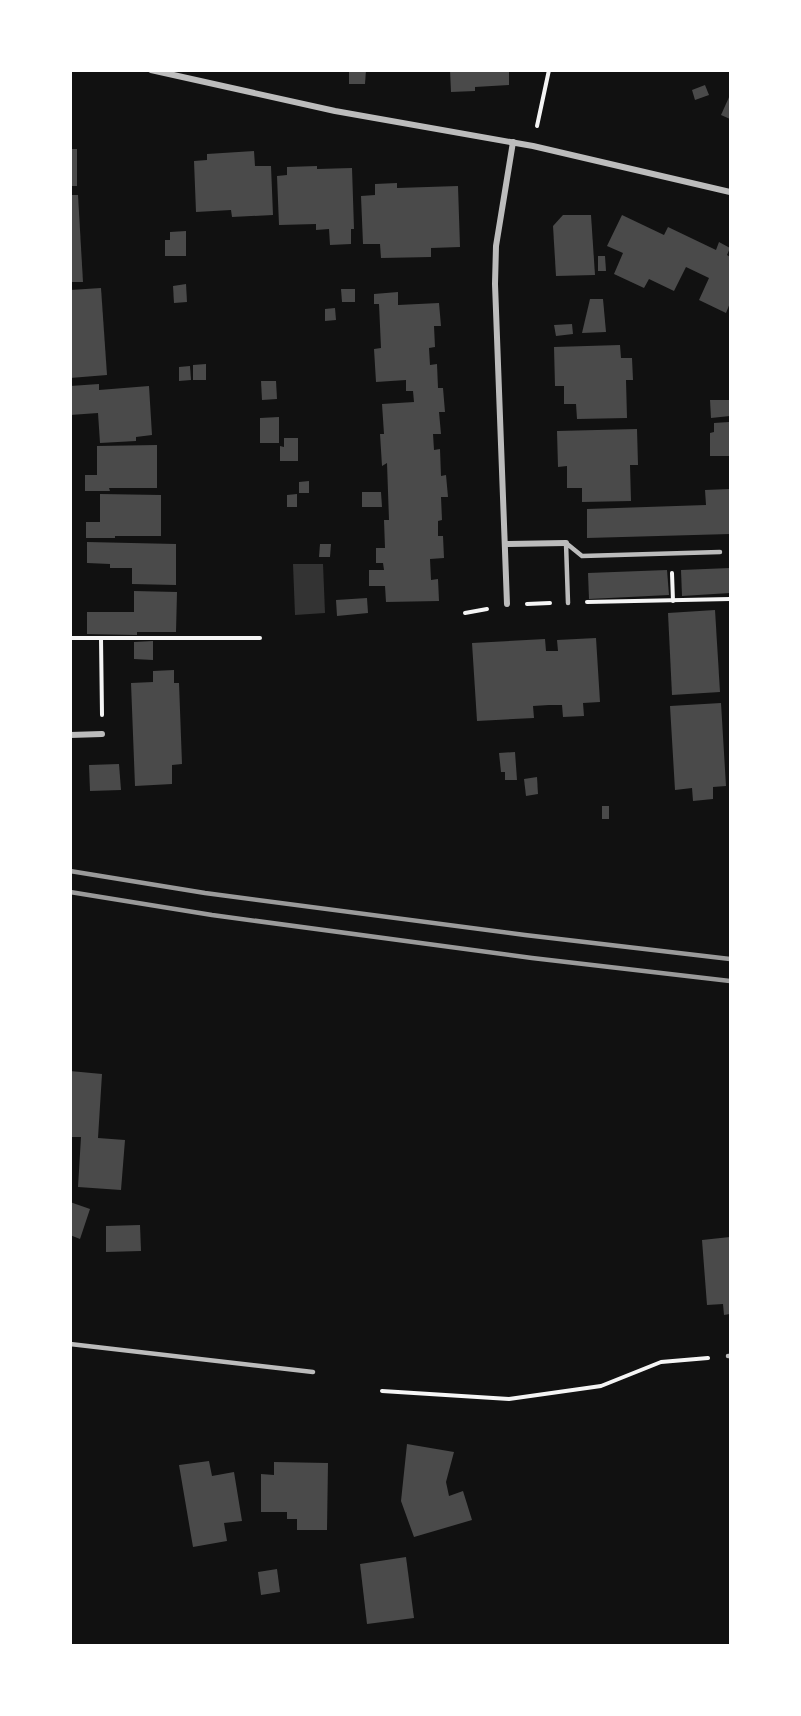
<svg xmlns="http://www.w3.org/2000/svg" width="801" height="1716" font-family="'Work Sans',sans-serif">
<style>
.water{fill:#333}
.building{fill:#4a4a4a}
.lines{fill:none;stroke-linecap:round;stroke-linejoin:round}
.path{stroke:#f5f5f5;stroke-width:4}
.service{stroke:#bcbcbc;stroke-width:4.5}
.minor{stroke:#bcbcbc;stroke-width:6}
.rail{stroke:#9a9a9a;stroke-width:4.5}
</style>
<rect width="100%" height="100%" fill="#111"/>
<!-- water -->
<path class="water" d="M293,564H323L325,613L295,615Z"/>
<!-- building -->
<g class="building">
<path d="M349,70H366L365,84H349Z"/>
<path d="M450,70H509V85L475,87V91L451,92Z"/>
<path d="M705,85L709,95L695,100L692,90Z"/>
<path d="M730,95V119L721,115Z"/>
<rect x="70" y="149" width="7" height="37"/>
<path d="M254,151L255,166H271L273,215L232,217L231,210L196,212L194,161L207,160V154Z"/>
<path d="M317,166V169L352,168L354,229H351V244L330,245L329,229L316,230V224L279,225L277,176L287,175V167Z"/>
<path d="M397,183V188L458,186L460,247L431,248V257L381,258L380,244H363L361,196L375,195V184Z"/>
<path d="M70,195H78L83,282H70Z"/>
<path d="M563,215H591L595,275L556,276L553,226Z"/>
<path d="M622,215L664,235L668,227L716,250L719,242L730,248L727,255L730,257V303L726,313L699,300L709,278L686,267L674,291L649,279L644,288L614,274L623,253L607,246Z"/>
<path d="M186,231V256H165V240H170V232Z"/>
<path d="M598,256H605L606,271H598Z"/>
<path d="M186,284L187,302L174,303L173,286Z"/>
<path d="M101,288L107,375L70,378V290Z"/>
<path d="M341,289H355V302H342Z"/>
<path d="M398,292V305L439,303L441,326H434L435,347L429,348L430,365L437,364L438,388H443L445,412H439L441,434H433L434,450L440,449L441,476L446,475L448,497H441L442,520L438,521V536H443L444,558L430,559L431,580L438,579L439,601L386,602L385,586H369V570H384L383,563H376V548H385L384,520H389L387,463L382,466L380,434H384L382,404L414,402L413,391H406V380L376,382L374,349L381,348L379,304H374V294Z"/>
<path d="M590,299H603L606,332L582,333Z"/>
<path d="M335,308L336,320L325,321V309Z"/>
<path d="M572,324L573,334L556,336L554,325Z"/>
<path d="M620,345L621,358H632L633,380H626L627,418L577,419L576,404H564V386H555L554,347Z"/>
<path d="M206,364V380H193V365Z"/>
<path d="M190,366L191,380L179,381V367Z"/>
<path d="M261,381H276L277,399L262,400Z"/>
<path d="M99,384V390L149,386L152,435L136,437V441L100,443L98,413L70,415V386Z"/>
<path d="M710,400H729L730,416L711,418Z"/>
<path d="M279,417V443H260V418Z"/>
<path d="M729,422V456H710V433L714,432V423Z"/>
<path d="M637,429L638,465H630L631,501L582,502V488H567V466L558,467L557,431Z"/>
<path d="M284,438H298V461H280V446L284,447Z"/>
<path d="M157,445V488H109L110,491H85V475H97V446Z"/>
<path d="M309,481V493H299V482Z"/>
<path d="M730,489V534L587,538V509L706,505L705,490Z"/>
<path d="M362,492H381L382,507H362Z"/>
<path d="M100,494L161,495V536H115V538H86V522H100Z"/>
<path d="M297,494V507H287V495Z"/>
<path d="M87,542L176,544V585L132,584V568H110V564L87,563Z"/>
<path d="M320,544H331L330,557H319Z"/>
<path d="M730,568V593L682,596L681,570Z"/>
<path d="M667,570L669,595L589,599L588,573Z"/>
<path d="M134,591L177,592L176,632H137V635L87,634V612H134Z"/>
<path d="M367,598L368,613L337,616L336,600Z"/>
<path d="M715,610L720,692L672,695L668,613Z"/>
<path d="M596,638L600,702L583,703L584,716L563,717L562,705H549L533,706L534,718L477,721L472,643L545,639L546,651H558L557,640Z"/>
<path d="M153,641V660L134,659V642Z"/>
<path d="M174,670V683H179L182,764L172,765V784L135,786L131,683L153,682V671Z"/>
<path d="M721,703L726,786L713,787V799L693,801L692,788L675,790L670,706Z"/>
<path d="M515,752L517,780H505V772H501L499,753Z"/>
<path d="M119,764L121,790L90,791L89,765Z"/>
<path d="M537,777L538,794L526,796L524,779Z"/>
<rect x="602" y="806" width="7" height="13"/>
<path d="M70,1071L102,1074L98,1138L125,1140L121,1190L78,1187L81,1137H70Z"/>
<path d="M70,1202L90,1209L80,1239L70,1235Z"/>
<path d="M140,1225L141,1251L106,1252V1226Z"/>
<path d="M730,1237V1314L724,1315L723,1304L707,1305L702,1240Z"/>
<path d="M407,1444L454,1452L446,1482L449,1496L463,1491L472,1520L414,1537L401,1501Z"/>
<path d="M209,1461L212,1476L234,1472L242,1521L224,1523L227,1541L193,1547L179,1465Z"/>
<path d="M274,1462L328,1463L327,1530H297V1519H287V1512H261V1474L274,1475Z"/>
<path d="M406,1557L414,1618L367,1624L360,1564Z"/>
<path d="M277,1569L280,1592L261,1595L258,1572Z"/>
</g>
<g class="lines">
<!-- path -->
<g class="path">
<path d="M537,126L549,70"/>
<path d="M672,573L673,601"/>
<path d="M587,602L730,599"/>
<path d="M527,604L550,603"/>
<path d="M465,613L487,609"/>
<path d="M70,638H101L102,715"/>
<path d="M101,638H260"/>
<path d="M382,1391L509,1399L601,1386L661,1362L708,1358"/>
</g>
<!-- service -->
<g class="service">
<path d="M568,603L566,543L582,556L720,552"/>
<path d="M70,1344L313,1372"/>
<path d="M728,1356H730"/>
</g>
<!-- minor -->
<g class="minor">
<path d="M151,70L335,111L533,146L730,192"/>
<path d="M506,544L566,543"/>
<path d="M507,604L495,284L496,246L513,142"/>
<path d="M70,735L102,734"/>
</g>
<!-- rail -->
<g class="rail">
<path d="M70,871L205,893L525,935L730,959"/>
<path d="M70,892L212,915L532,958L730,981"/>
</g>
</g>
<!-- border -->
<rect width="801" height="1716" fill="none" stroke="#ffffff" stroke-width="144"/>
</svg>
